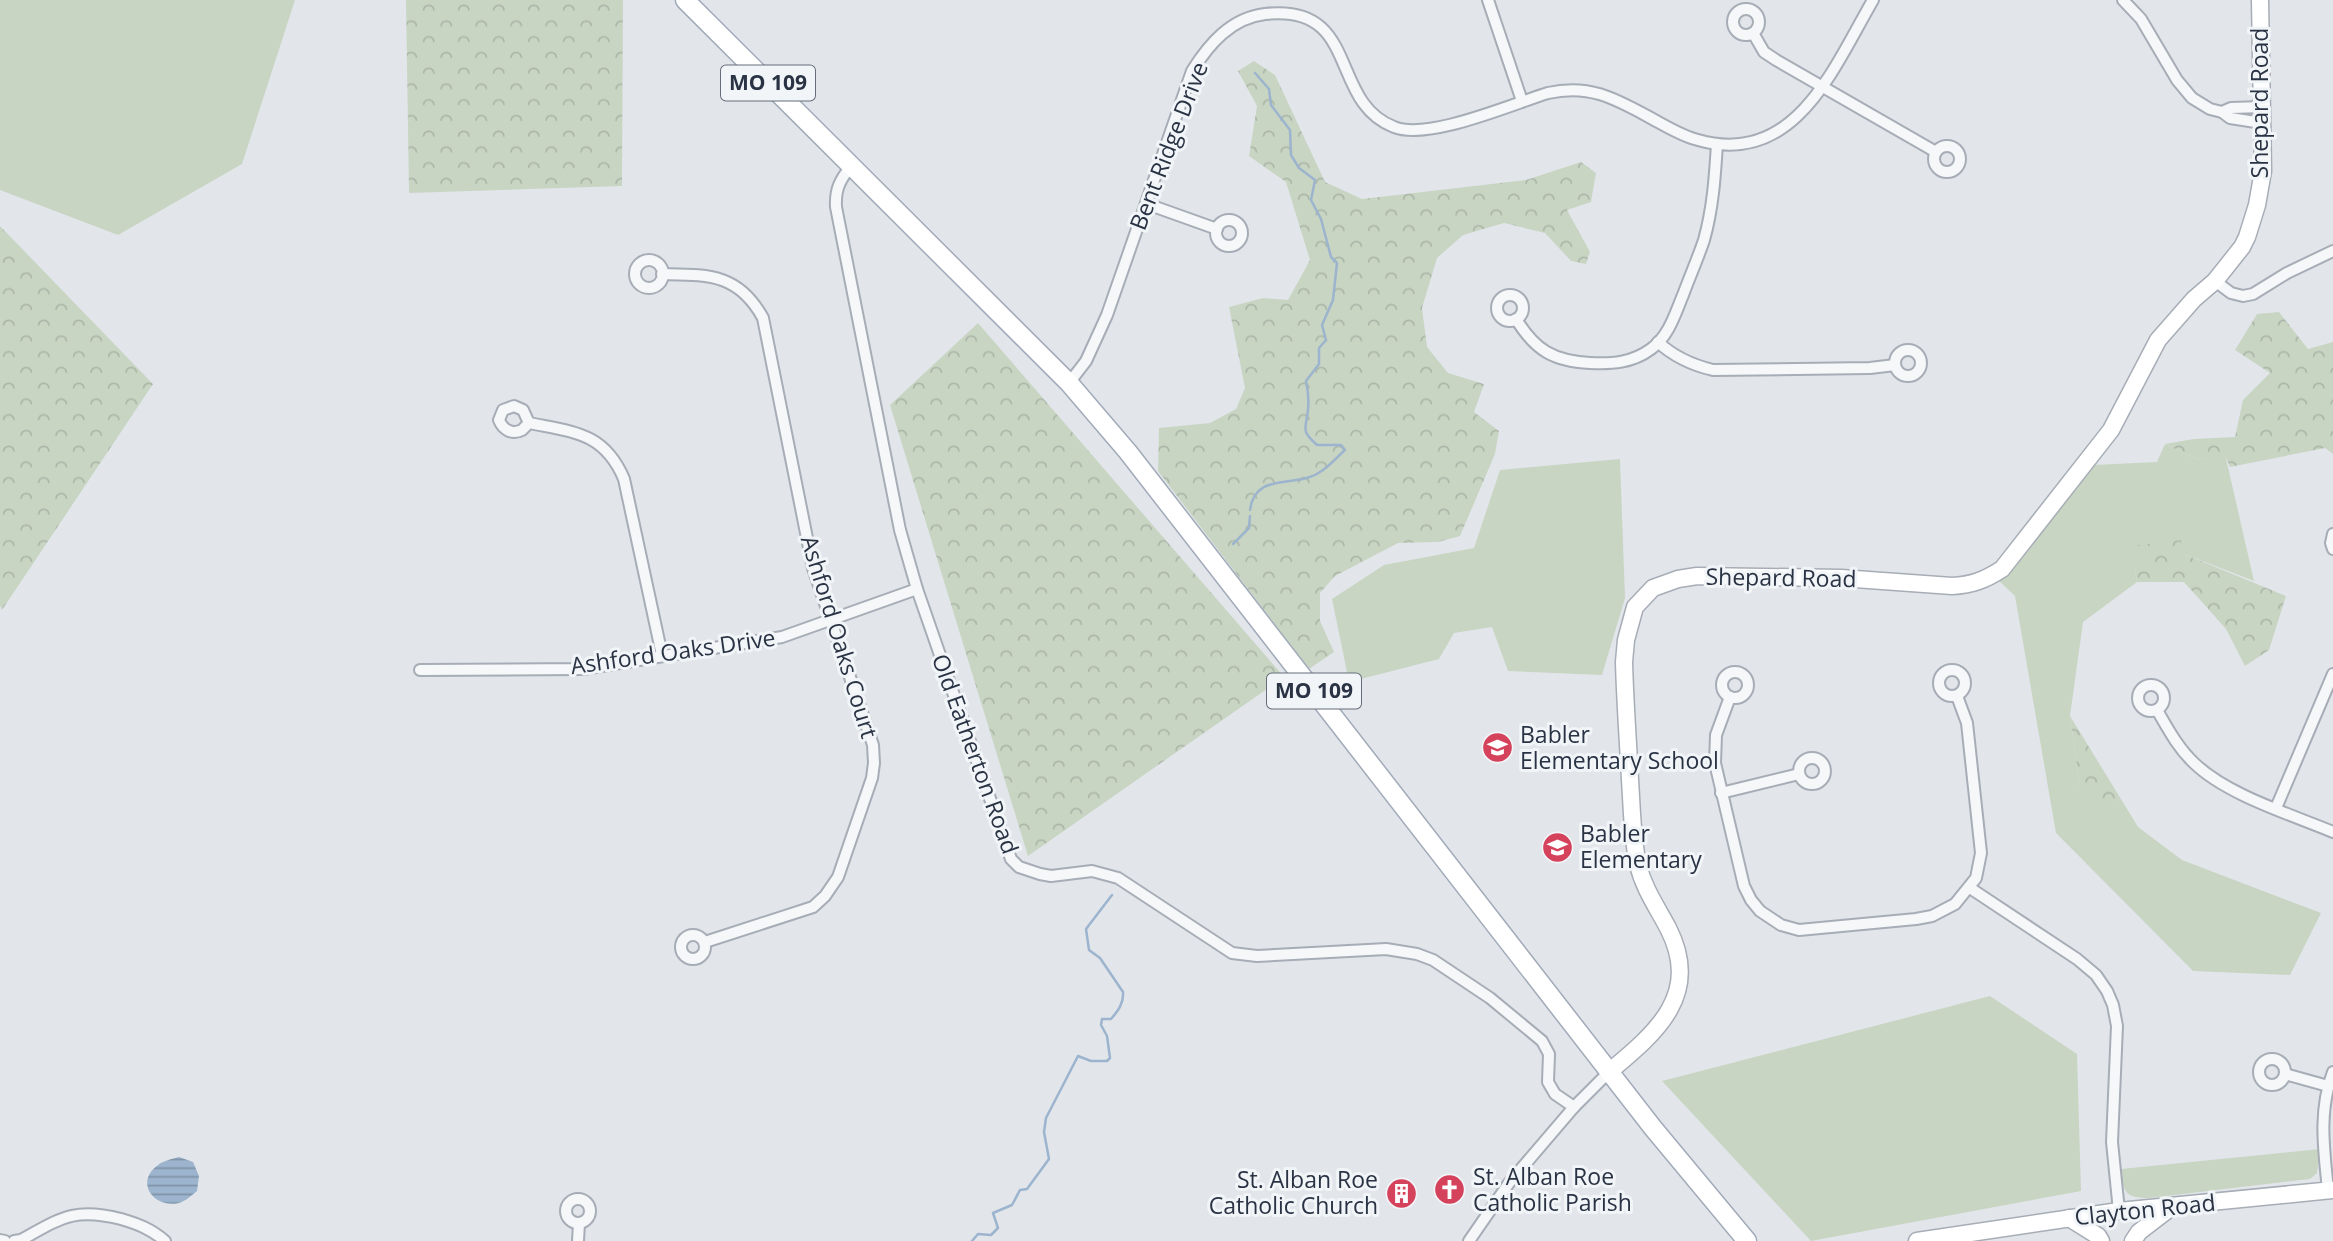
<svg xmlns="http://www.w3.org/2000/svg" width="2333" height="1241" font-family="'Open Sans',sans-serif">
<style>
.green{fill:#c8d5c3}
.forest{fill:url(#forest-crowns)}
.water{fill:url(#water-rules)}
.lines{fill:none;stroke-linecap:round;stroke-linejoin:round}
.stream{stroke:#9cb4cd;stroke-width:2.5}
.street-casing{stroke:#a7adb6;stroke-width:14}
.secondary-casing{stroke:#a7adb6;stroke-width:19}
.primary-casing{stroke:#a1aab8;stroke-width:21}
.street{stroke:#f5f7f9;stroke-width:10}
.secondary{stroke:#fff;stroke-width:16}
.primary{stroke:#fff;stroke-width:18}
.labels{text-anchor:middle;stroke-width:6;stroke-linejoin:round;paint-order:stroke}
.shield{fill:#f2f5f8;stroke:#656d7a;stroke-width:2}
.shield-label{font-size:21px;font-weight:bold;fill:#293344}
.street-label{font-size:23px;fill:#293344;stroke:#f2f5f8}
.poi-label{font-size:23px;fill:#293344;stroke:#f2f5f8;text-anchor:start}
</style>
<defs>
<pattern id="forest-crowns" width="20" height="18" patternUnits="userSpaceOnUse" patternTransform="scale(1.75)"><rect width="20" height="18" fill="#c8d5c3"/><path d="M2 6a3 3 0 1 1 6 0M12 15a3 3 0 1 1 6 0" fill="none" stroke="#acb7a9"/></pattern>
<pattern id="water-rules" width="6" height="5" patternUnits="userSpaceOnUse" patternTransform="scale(1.75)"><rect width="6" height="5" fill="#9cb4cd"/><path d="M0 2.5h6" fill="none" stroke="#7f93a8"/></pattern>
</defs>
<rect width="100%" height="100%" fill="#e2e6eb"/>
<!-- green -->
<g class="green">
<path d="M0,0H295L242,164L118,235L0,190Z"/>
<path d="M2165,444L2199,460L2225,454L2254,581L2184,554L2135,568L2137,582L2083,622L2070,716L2080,787L2104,806L2121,799L2138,827L2182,860L2321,913L2290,975L2193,971L2056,833L2015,596L1998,580L2093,465L2157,462Z"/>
<path d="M1620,459L1625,598L1602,675L1508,671L1492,627L1454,633L1439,659L1349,682L1332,599L1384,565L1474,548L1500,470Z"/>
<path d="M1990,996L2077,1054L2081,1191L1811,1241L1662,1081Z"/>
<path d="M2320,1149L2317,1173L2310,1179L2149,1198C2125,1198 2123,1192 2121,1169Z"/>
</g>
<!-- forest -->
<g class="forest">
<path d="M406,0H623L622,186L409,193Z"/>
<path d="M1254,61L1275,75L1325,182L1362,199L1526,180L1581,162L1596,173L1591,202L1567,210L1590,252L1586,264L1571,261L1545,233L1504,223L1463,235L1437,258L1422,308L1427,347L1448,373L1484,384L1474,412L1499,431L1495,454L1460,536L1438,542L1398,543L1335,576L1320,593V621L1334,652L1309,669L1158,471L1159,428L1210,423L1236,409L1245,388L1229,307L1263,298L1288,300L1310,260L1286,182L1249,156L1257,106L1238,71Z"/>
<path d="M0,226L153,384L2,610L0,606Z"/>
<path d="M2279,312L2308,349L2333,342V454L2325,448L2230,467L2225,455L2199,460L2165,444L2194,439L2235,437L2243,400L2270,373L2235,350L2257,314Z"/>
<path d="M978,323L1284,677L1028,856L890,405Z"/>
<path d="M2181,540L2184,554L2286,596L2269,650L2245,666L2226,629L2184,582H2137L2135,568L2138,545Z"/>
<path d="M2070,716L2121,799L2104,807L2080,788Z"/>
</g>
<!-- water -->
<path class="water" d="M179,1157L193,1162L199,1176L197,1191C192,1195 186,1201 179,1203C154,1209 134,1182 158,1165C163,1161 172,1159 179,1157Z"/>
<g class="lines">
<!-- stream -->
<g class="stream">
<path d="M1250,510C1255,471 1295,489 1320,472C1329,467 1337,457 1345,450L1341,445H1317C1300,430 1306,429 1308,410C1309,400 1308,390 1306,381L1319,364V348L1326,340L1322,325L1333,300L1337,263L1331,257L1321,219L1311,200L1315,180L1299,168L1291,155L1290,130L1271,105L1269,89L1255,73"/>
<path d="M1233,544L1249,528L1250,516"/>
<path d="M972,1241L978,1234L991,1235L998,1228L993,1213L1012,1205L1020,1190L1027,1189L1049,1159L1044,1132L1046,1118L1078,1056L1091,1061H1107L1110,1058L1107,1036L1101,1025L1102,1019H1111C1118,1011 1124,1003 1123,992L1100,958L1089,950L1086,929L1112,895"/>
</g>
<defs>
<g id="street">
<path d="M1488,0L1522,101"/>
<path d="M2123,0L2141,19L2177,80L2192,98L2210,109L2222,112L2230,118L2262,123"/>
<circle cx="1746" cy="22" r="13"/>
<path d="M1753,33L1764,52L1776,60L1936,152"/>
<path d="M2222,112L2231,108L2262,107"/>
<circle cx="1947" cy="159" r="13"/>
<path d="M851,166C840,180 835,189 836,207L900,530L917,589L1011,859L1019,867L1040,874L1051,876L1092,871L1118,878L1232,953L1257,956L1386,949L1417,954L1433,960L1490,998L1542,1041L1549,1054L1548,1082L1555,1094L1574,1107"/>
<path d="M1147,204L1217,229"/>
<circle cx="1229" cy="233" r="13"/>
<circle cx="649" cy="274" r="14"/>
<path d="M662,274C708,275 738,273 763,318L813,568L873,745L874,763L872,778L838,877L825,896L813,907L705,942"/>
<path d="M2215,281L2231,293L2243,296L2253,294L2287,273L2333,251"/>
<circle cx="1510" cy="308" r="13"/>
<path d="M1516,319C1535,350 1553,361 1590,363C1612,364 1632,363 1651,349C1669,336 1675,314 1683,295C1690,276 1698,258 1704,240C1713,208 1715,176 1717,144"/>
<path d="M1658,342C1674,357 1692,365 1713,370L1870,368L1895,365"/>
<circle cx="1908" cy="363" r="13"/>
<path d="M1069,383L1086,361L1107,315L1192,71C1209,44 1231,18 1265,14C1361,3 1328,102 1394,127C1428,141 1512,104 1548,93C1589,84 1614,98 1649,117C1664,125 1681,136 1698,140C1795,168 1834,67 1873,0"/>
<path d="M529,423L523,410L514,406L503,410L499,420C503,430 512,435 522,430L529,423C573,432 604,432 624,479L662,655"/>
<path d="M2333,534L2331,543L2333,549"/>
<circle cx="1952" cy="683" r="13"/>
<path d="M420,670L583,669L782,637L917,589"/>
<circle cx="1735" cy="685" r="13"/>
<circle cx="2151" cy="698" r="13"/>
<path d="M1730,697L1716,735L1715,763L1744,886L1751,900L1760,911L1781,925L1799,930L1916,919L1932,916L1955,904L1976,878L1981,853L1967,723L1957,696"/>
<path d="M2157,710C2168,729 2178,748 2194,763C2227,795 2290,814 2333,832"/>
<circle cx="1812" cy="771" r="13"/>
<path d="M1721,793L1799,774"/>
<path d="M2276,808L2333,674"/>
<path d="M1970,888L2077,959L2096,975L2107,991L2113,1005L2117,1026L2112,1142L2119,1211"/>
<circle cx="693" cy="947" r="12"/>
<circle cx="2272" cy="1072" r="13"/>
<path d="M2285,1074L2328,1086"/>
<path d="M2328,1190C2324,1150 2318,1111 2333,1072"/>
<circle cx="578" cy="1211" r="12"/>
<path d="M0,1240L5,1241"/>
<path d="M14,1241L21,1240C61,1218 74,1207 121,1219C138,1224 151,1229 165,1241"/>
<path d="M578,1241L579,1223"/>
<path d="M1469,1241L1509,1183L1574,1107L1610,1071"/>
</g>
<g id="secondary">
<path d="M1610,1071C1657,1032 1702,994 1668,928C1657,907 1644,889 1638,865C1632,837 1632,808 1630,780C1628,741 1625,701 1624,662L1626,640L1635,607L1653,588L1678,579L1697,576L1841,578L1952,586C1972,585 1985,580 2002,569L2111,430L2158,340L2194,299L2215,281L2242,247L2247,237L2257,205L2263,171L2260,0"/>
<path d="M2069,1218L2098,1236L2101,1241"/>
<path d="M1917,1241L2119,1211L2333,1190"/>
<path d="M2133,1241L2139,1232L2173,1206"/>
</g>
<path id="primary" d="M685,0L1069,383L1128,452L1653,1128L1747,1241"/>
</defs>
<!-- street casing -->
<use href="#street" class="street-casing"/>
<!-- secondary casing -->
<use href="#secondary" class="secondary-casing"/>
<!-- primary casing -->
<use href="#primary" class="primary-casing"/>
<!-- street -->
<use href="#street" class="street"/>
<!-- secondary -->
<use href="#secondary" class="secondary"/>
<!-- primary -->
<use href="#primary" class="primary"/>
</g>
<!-- icons -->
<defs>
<symbol id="school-disc" viewBox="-11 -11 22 22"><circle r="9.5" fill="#d5425b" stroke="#f2f5f8"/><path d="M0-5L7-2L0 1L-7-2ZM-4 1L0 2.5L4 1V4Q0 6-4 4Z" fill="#fff"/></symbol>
<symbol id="church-disc" viewBox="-11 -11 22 22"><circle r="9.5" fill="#d5425b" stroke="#f2f5f8"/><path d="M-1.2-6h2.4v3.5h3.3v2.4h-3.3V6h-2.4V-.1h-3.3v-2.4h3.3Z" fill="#fff"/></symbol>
<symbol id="building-disc" viewBox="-11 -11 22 22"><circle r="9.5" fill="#d5425b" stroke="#f2f5f8"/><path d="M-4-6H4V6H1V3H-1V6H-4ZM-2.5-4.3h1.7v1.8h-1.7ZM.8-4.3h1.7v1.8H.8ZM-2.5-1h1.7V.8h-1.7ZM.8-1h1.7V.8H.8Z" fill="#fff"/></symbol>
</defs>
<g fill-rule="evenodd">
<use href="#school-disc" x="1480" y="730" width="35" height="35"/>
<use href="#school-disc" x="1540" y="830" width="35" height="35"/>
<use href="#church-disc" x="1432" y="1172" width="35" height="35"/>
<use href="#building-disc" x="1384" y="1176" width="35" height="35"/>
</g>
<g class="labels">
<!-- shield labels -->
<g class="shield">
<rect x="721" y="65.5" width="94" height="35" rx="5"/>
<rect x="1267" y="673.5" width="94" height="35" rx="5"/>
</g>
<g class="shield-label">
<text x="768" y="90">MO 109</text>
<text x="1314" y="698">MO 109</text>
</g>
<!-- street labels -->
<g class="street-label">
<text transform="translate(2260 103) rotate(-90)" y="8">Shepard Road</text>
<text transform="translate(1169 146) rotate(-69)" y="8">Bent Ridge Drive</text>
<text transform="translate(1781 578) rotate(1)" y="8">Shepard Road</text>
<text transform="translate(839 637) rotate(73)" y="8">Ashford Oaks Court</text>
<text transform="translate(673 652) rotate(-8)" y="8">Ashford Oaks Drive</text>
<text transform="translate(975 754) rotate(70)" y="8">Old Eatherton Road</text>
<text transform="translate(2145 1210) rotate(-6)" y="8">Clayton Road</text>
</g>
<!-- poi labels -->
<g class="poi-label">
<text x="1520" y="743">Babler<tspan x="1520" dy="26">Elementary School</tspan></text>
<text x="1580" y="842">Babler<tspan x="1580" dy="26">Elementary</tspan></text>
<text x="1473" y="1185">St. Alban Roe<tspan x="1473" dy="26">Catholic Parish</tspan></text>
<text x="1378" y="1188" text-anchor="end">St. Alban Roe<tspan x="1378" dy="26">Catholic Church</tspan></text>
</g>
</g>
</svg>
